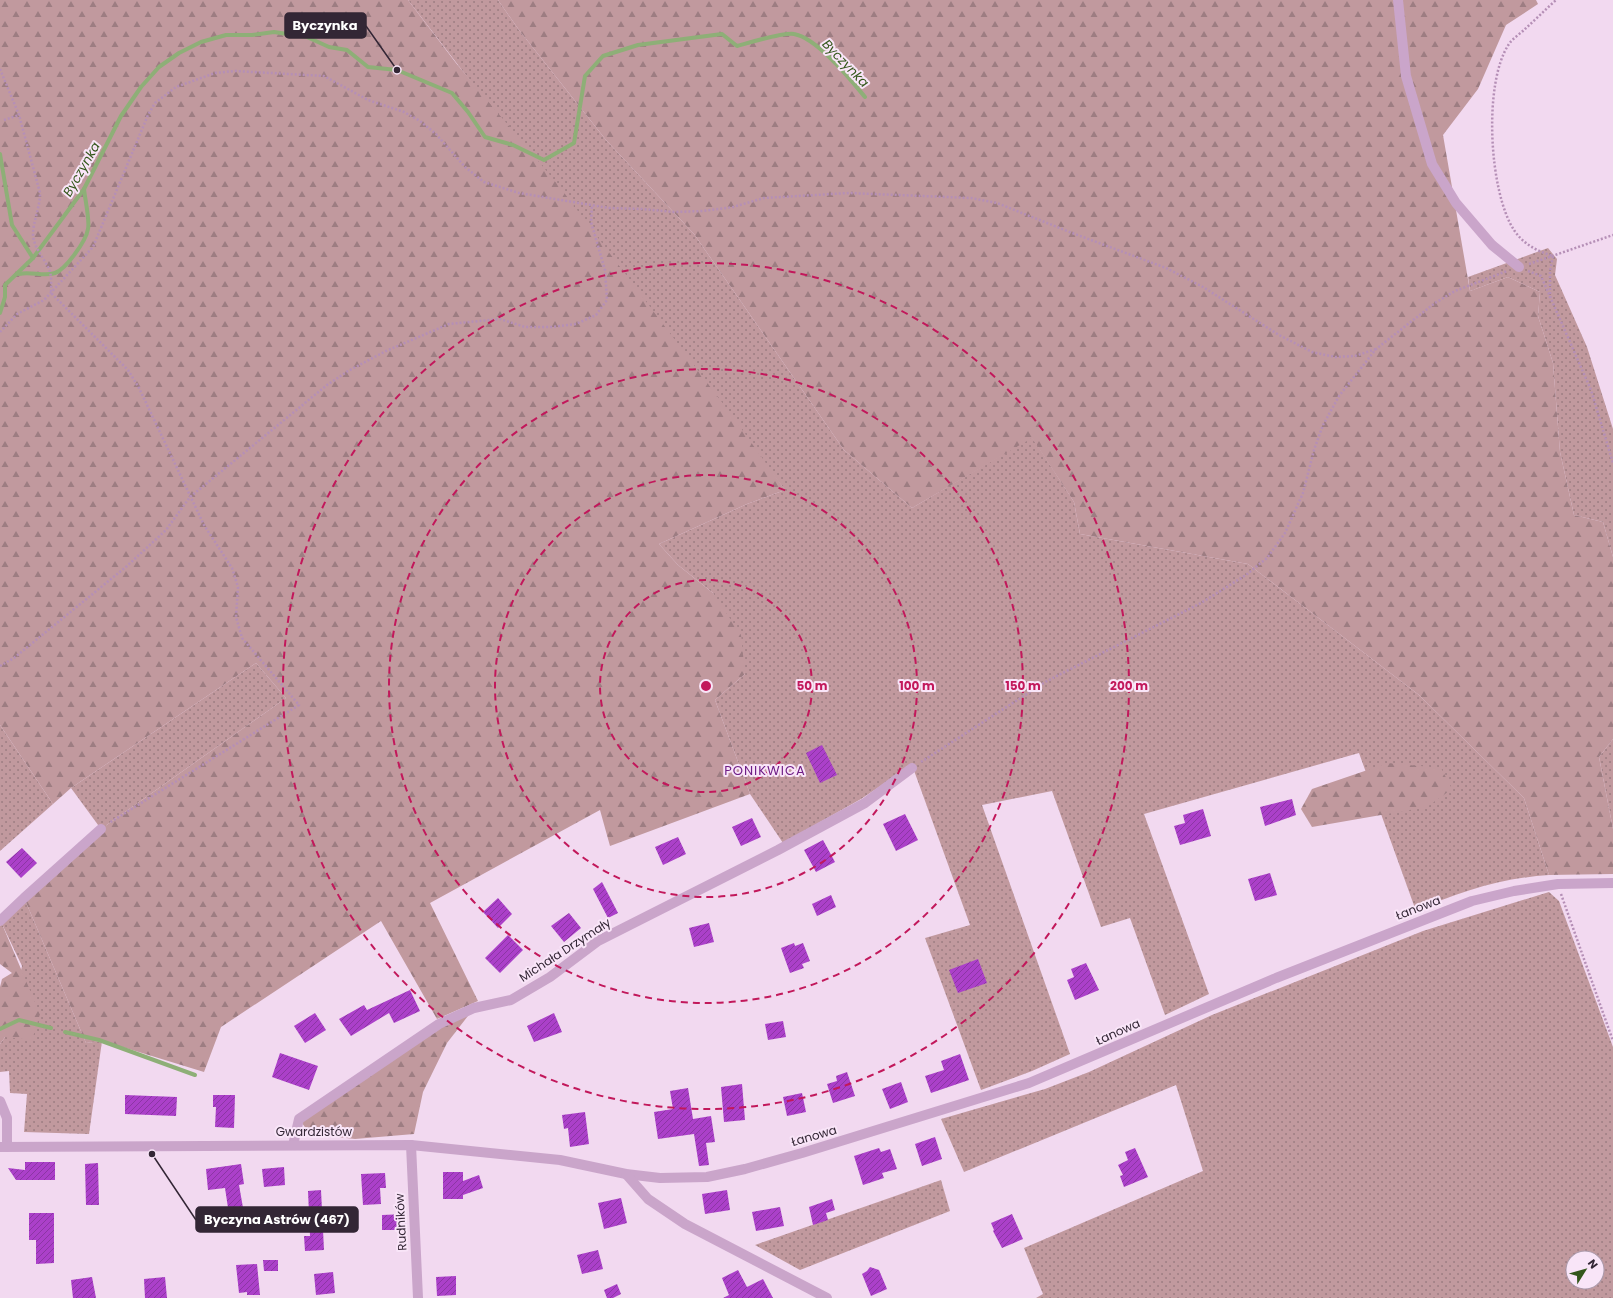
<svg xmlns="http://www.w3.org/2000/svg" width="1613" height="1298" font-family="Poppins,sans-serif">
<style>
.grass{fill:url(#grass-dots);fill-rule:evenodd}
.forest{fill:url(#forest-firs)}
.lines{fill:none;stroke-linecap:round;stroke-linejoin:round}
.stream{stroke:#8eaf77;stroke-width:4}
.building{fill:url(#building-hatch)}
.path{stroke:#b58fb6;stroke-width:2.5;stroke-dasharray:2 2;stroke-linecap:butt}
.minor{stroke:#caa5ca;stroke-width:10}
.ring{fill:none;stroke:#c2185b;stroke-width:2;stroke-dasharray:7 5}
.labels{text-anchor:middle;stroke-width:4;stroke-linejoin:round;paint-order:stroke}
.street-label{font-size:12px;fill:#332635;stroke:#f9e5f8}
.water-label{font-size:13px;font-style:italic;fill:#33571b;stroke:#f9e5f8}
.neighbourhood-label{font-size:13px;letter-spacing:1px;fill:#6f1e86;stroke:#f9e5f8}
.centre{fill:#c2185b;stroke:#f9e5f8;stroke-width:2}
.ring-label{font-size:12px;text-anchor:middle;font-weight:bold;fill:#c2185b;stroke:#f9e5f8;stroke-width:4;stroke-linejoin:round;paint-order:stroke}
.leader{fill:none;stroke:#332635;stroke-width:1.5}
.callout-dot{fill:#332635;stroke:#f9e5f8;stroke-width:1.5}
.callout{fill:#332635;stroke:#332635;stroke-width:1.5}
.callout-label{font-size:13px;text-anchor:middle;font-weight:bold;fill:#fff}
</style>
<defs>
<pattern id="grass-dots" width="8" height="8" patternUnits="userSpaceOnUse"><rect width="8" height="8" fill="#c1999e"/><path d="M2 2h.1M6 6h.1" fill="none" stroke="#9d7d82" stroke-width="1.8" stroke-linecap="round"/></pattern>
<pattern id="forest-firs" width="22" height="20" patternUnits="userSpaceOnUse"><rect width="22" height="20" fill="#c1999e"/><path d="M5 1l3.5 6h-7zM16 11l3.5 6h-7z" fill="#9d7d82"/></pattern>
<pattern id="building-hatch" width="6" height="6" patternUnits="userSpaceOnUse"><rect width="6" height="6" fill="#ab40c9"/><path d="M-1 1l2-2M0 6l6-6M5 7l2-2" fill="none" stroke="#8c35a4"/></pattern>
</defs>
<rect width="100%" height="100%" fill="#f2d9f0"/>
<!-- grass -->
<g class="grass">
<path d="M408,0H498L519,30L606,140L694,234L844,450L912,508L1032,437L1074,502L1080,534L1248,564L1419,695L1524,798L1549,875C1502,878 1458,892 1416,911L1359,753L1144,814L1209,994L1165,1015L1130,918L1101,927L1052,791L982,805L1070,1054L1032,1071L981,1090L925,938L970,925L912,765L861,799L783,843L750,794L715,700L745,674L713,593L678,565L659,544L747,504L785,490Z"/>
<path d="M1548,248L1557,259L1555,275L1587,347L1613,429V557L1603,522L1574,515L1560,452L1553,363L1538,316L1540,292L1508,277L1470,291L1468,277Z"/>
<path d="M256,663L286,698L101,829L71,788Z"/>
<path d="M0,725L53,804L0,851Z"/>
<path d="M1613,739V829L1599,757Z"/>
<path d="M1549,892L1559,901L1613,1047V1298H1036L1043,1294L1024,1248L1203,1171L1176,1085L964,1172L941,1119L1045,1089L1089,1072L1212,1015L1423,931ZM1573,1258H1597V1282H1573Z"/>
<path d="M25,900L86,1043L102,1041L89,1134L24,1132L27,1094L10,1093L9,1071L0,1072V1044L5,1037L22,966L2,924Z"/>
<path d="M941,1180L950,1211L800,1270L755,1245Z"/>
</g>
<!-- forest -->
<g class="forest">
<path d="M0,0H408L456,63L559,186L733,417L785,490L747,504L659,544L678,565L713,593L741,635L745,674L715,700L750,794L610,846L600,810L430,903L478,1001L437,1019L381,921L221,1027L204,1072L103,1041L86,1043L25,900L101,829L286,698L256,663L71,788L53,804L0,725Z"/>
<path d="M498,0H1536L1538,4L1506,25L1478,89L1443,135L1470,291L1508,277L1540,292L1538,316L1553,363L1560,452L1574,515L1603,522L1613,557V739L1599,757L1613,829V874L1549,875L1524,798L1419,695L1248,564L1080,534L1074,502L1032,438L912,508L844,450L694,234L606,140L519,30Z"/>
<path d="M1388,763L1441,768L1452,789L1427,807L1312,827L1301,809L1312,789Z"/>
<path d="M2,924L40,1014L32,1040L5,1037L0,1044V987L2,979L12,973L0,964V926Z"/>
<path d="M471,1012L447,1043L423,1092L414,1134L355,1139L310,1134L299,1119L431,1033Z"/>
</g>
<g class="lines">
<!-- stream -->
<g class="stream">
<path d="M0,154L12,225L33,258"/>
<path d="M19,274C31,271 44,277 55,273C66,269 86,241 88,229C90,221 85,199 84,189"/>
<path d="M0,313L5,297V285L33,258L84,189L121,116L141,87L159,67L179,53L201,42L226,35H252L274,32L307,37L329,47L347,50L368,67L397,70L452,93L468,112L485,137L513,145L544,160L574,143L585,76L603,56L638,45L722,34L737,46C748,43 784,32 794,34C817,38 850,79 865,97"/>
<path d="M0,1029L19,1020L51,1028"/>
<path d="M65,1032L99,1040L195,1075"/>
</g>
</g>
<!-- building -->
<g class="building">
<path d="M822,745L837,775L820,783L806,753Z"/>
<path d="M1292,799L1296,815L1265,826L1260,807Z"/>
<path d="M1203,809L1211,836L1180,845L1174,826L1185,823L1183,815Z"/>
<path d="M905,814L918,840L896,851L883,824Z"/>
<path d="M752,818L761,837L741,846L732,827Z"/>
<path d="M678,837L686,854L663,865L655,847Z"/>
<path d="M823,840L835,862L816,872L804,850Z"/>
<path d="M22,848L37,863L21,878L6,862Z"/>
<path d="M1270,873L1277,895L1255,901L1248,879Z"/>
<path d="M602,882L618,913L608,918L593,889Z"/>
<path d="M831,895L836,907L817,916L812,904Z"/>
<path d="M498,898L512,914L498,928L483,912Z"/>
<path d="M569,913L581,928L564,942L551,926Z"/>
<path d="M709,923L714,942L694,947L689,928Z"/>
<path d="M508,935L523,950L500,973L485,958Z"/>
<path d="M794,943L795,946L803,943L810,961L802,964L804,968L790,973L781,948Z"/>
<path d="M978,959L987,983L958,993L949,970Z"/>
<path d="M1086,963L1099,990L1075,1000L1067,980L1074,977L1071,969Z"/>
<path d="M410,990L420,1011L394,1023L389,1013L351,1036L339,1019L364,1005L367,1010Z"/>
<path d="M315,1013L326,1030L305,1043L294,1026Z"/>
<path d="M554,1013L562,1032L534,1042L527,1026Z"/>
<path d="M783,1021L786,1037L768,1040L765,1024Z"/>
<path d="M280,1053L318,1066L309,1090L272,1077Z"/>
<path d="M960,1054L969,1080L931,1093L925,1076L944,1070L941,1061Z"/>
<path d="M847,1072L855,1096L833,1103L827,1084L837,1081L836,1076Z"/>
<path d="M901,1082L908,1102L890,1109L882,1089Z"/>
<path d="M742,1084L745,1120L724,1122L721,1087Z"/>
<path d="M688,1088L693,1119L711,1116L715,1142L706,1143L709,1165L699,1166L694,1134L658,1139L654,1112L673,1109L670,1091Z"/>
<path d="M802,1093L806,1112L787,1116L783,1097Z"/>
<path d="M125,1095L177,1097L176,1116L125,1114Z"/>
<path d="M213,1095H235L234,1128L215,1127L216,1107H213Z"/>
<path d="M585,1112L589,1144L570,1147L568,1128L564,1129L562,1115Z"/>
<path d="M935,1137L942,1159L922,1166L915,1144Z"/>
<path d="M879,1148L881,1152L890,1149L897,1169L882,1173L884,1178L863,1185L854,1156Z"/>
<path d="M1135,1148L1148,1177L1124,1187L1120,1176L1123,1175L1118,1165L1128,1160L1125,1152Z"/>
<path d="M25,1162H55V1180H16L8,1168L25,1170Z"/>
<path d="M98,1163L99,1205H86L85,1164Z"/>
<path d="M241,1164L244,1184L239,1185L245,1219L230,1221L225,1188L208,1190L206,1169Z"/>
<path d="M284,1167L285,1185L264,1187L262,1169Z"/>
<path d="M443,1172H463V1181L479,1175L483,1188L463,1195V1199H443Z"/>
<path d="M385,1173L386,1188H380L381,1204L363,1205L361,1174Z"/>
<path d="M321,1190L324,1250L305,1251L304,1236H310L308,1191Z"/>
<path d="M727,1190L730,1210L705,1214L702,1194Z"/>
<path d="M621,1198L627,1223L604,1229L598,1203Z"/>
<path d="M832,1199L835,1210L826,1213L828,1220L813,1225L809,1207Z"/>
<path d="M780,1207L784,1226L756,1231L752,1212Z"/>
<path d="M29,1213H54V1263L36,1264V1240H29Z"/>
<path d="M406,1214V1230H382V1215Z"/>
<path d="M1012,1214L1023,1239L1002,1248L993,1231L994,1230L991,1223Z"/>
<path d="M598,1250L603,1269L582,1274L577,1255Z"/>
<path d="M263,1260H278V1271H264Z"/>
<path d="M257,1264L260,1295H247V1292L239,1293L236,1265Z"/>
<path d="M870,1267L879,1270L887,1289L871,1296L862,1274L867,1271Z"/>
<path d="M738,1270L747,1287L763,1279L773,1298H723L729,1295L722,1278Z"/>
<path d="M333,1272L335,1293L316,1295L314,1274Z"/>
<path d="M456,1276V1295L437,1296L436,1277Z"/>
<path d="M92,1277L96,1298H73L71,1280Z"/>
<path d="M165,1277L167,1298H145L144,1279Z"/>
<path d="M617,1284L621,1294L613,1298H607L604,1290Z"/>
</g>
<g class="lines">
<!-- path -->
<g class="path">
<path d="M0,69L19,115L40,193C40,208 33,221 33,235C34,248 44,258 49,269C52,276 51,285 51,293L128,370L139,388L204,525L232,568L238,587L236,617L242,638L299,705L109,823"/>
<path d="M4,120L19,115"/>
<path d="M1529,264L1613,235"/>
<path d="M1528,271L1541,276L1591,390L1613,463"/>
<path d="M1550,298V271L1553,256C1537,251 1523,244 1514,230C1489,192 1483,82 1509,44C1513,38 1520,34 1525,29C1535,20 1545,10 1556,0"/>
<path d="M0,332L17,314L44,300L93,247L148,115L155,103L176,87L215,73L235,71L324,76L368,100L404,112L420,121L436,134L465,167L484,182L519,193L609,208L642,209L674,212L703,211L733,207L764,198L849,193L971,198L997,203L1067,231L1166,268L1203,287L1279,335L1312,352L1335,357L1355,356L1376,349"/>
<path d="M0,666L14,658L127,566L166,530L190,497L327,385L348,371L386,351L449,324L500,319L525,327H552L576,324L596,315L607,300L605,270L591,222L592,205"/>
<path d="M921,762L1047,681L1201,603L1246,575L1267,558L1285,533L1303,493L1314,450L1323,425L1339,396L1376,349L1435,303L1455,291L1507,271"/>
<path d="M1561,894L1613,1041"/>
</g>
<!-- minor -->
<g class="minor">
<path d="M1398,0L1406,76L1432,164L1456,203L1492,245L1519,267"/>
<path d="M0,921L24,898L101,829"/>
<path d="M0,1101L7,1118V1147"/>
<path d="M293,1145L299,1119L439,1024L474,1008L511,1000L550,977L598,941L778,850L865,803L912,768"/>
<path d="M411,1145L418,1298"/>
<path d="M0,1147L411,1145L560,1160L626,1174L660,1178L707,1177L745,1169L802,1153L1029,1083L1276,978L1472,901L1514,891L1558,884L1613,883"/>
<path d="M626,1174L648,1199L685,1224L827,1298"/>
</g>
</g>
<!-- distance rings -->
<g class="ring">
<circle cx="706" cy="686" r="106"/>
<circle cx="706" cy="686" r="211"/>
<circle cx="706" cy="686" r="317"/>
<circle cx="706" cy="686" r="423"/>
</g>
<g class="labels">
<!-- street labels -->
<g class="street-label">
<text transform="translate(1418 908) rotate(-21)" y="4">Łanowa</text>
<text transform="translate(565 950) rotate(-33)" y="4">Michała Drzymały</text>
<text transform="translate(1118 1032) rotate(-24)" y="4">Łanowa</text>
<text x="314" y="1136">Gwardzistów</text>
<text transform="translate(814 1136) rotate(-16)" y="4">Łanowa</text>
<text transform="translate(401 1222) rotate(-93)" y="4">Rudników</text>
</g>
<!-- water labels -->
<g class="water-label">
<text transform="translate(846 63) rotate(46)" y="5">Byczynka</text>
<text transform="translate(81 169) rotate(-60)" y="5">Byczynka</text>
</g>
<!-- neighbourhood labels -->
<g class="neighbourhood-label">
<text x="765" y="775">PONIKWICA</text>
</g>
</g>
<circle cx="706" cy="686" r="6" class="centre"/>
<g class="ring-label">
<text x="812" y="690">50 m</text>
<text x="917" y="690">100 m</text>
<text x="1023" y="690">150 m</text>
<text x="1129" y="690">200 m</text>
</g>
<!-- callouts -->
<path class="leader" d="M397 70L366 26M152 1154L196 1220"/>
<g class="callout-dot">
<circle cx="397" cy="70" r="4"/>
<circle cx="152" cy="1154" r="4"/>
</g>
<g class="callout">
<rect x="285" y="13" width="81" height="25" rx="4"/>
<rect x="196" y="1207" width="162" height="25" rx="4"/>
</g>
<g class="callout-label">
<text x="325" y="30">Byczynka</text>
<text x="277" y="1224">Byczyna Astrów (467)</text>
</g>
<!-- north arrow -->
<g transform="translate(1585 1270) rotate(53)"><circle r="19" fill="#f9e5f8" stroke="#aa99aa"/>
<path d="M0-3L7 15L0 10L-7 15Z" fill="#33571b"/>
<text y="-6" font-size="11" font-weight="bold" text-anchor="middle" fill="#332635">N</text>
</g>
</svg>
